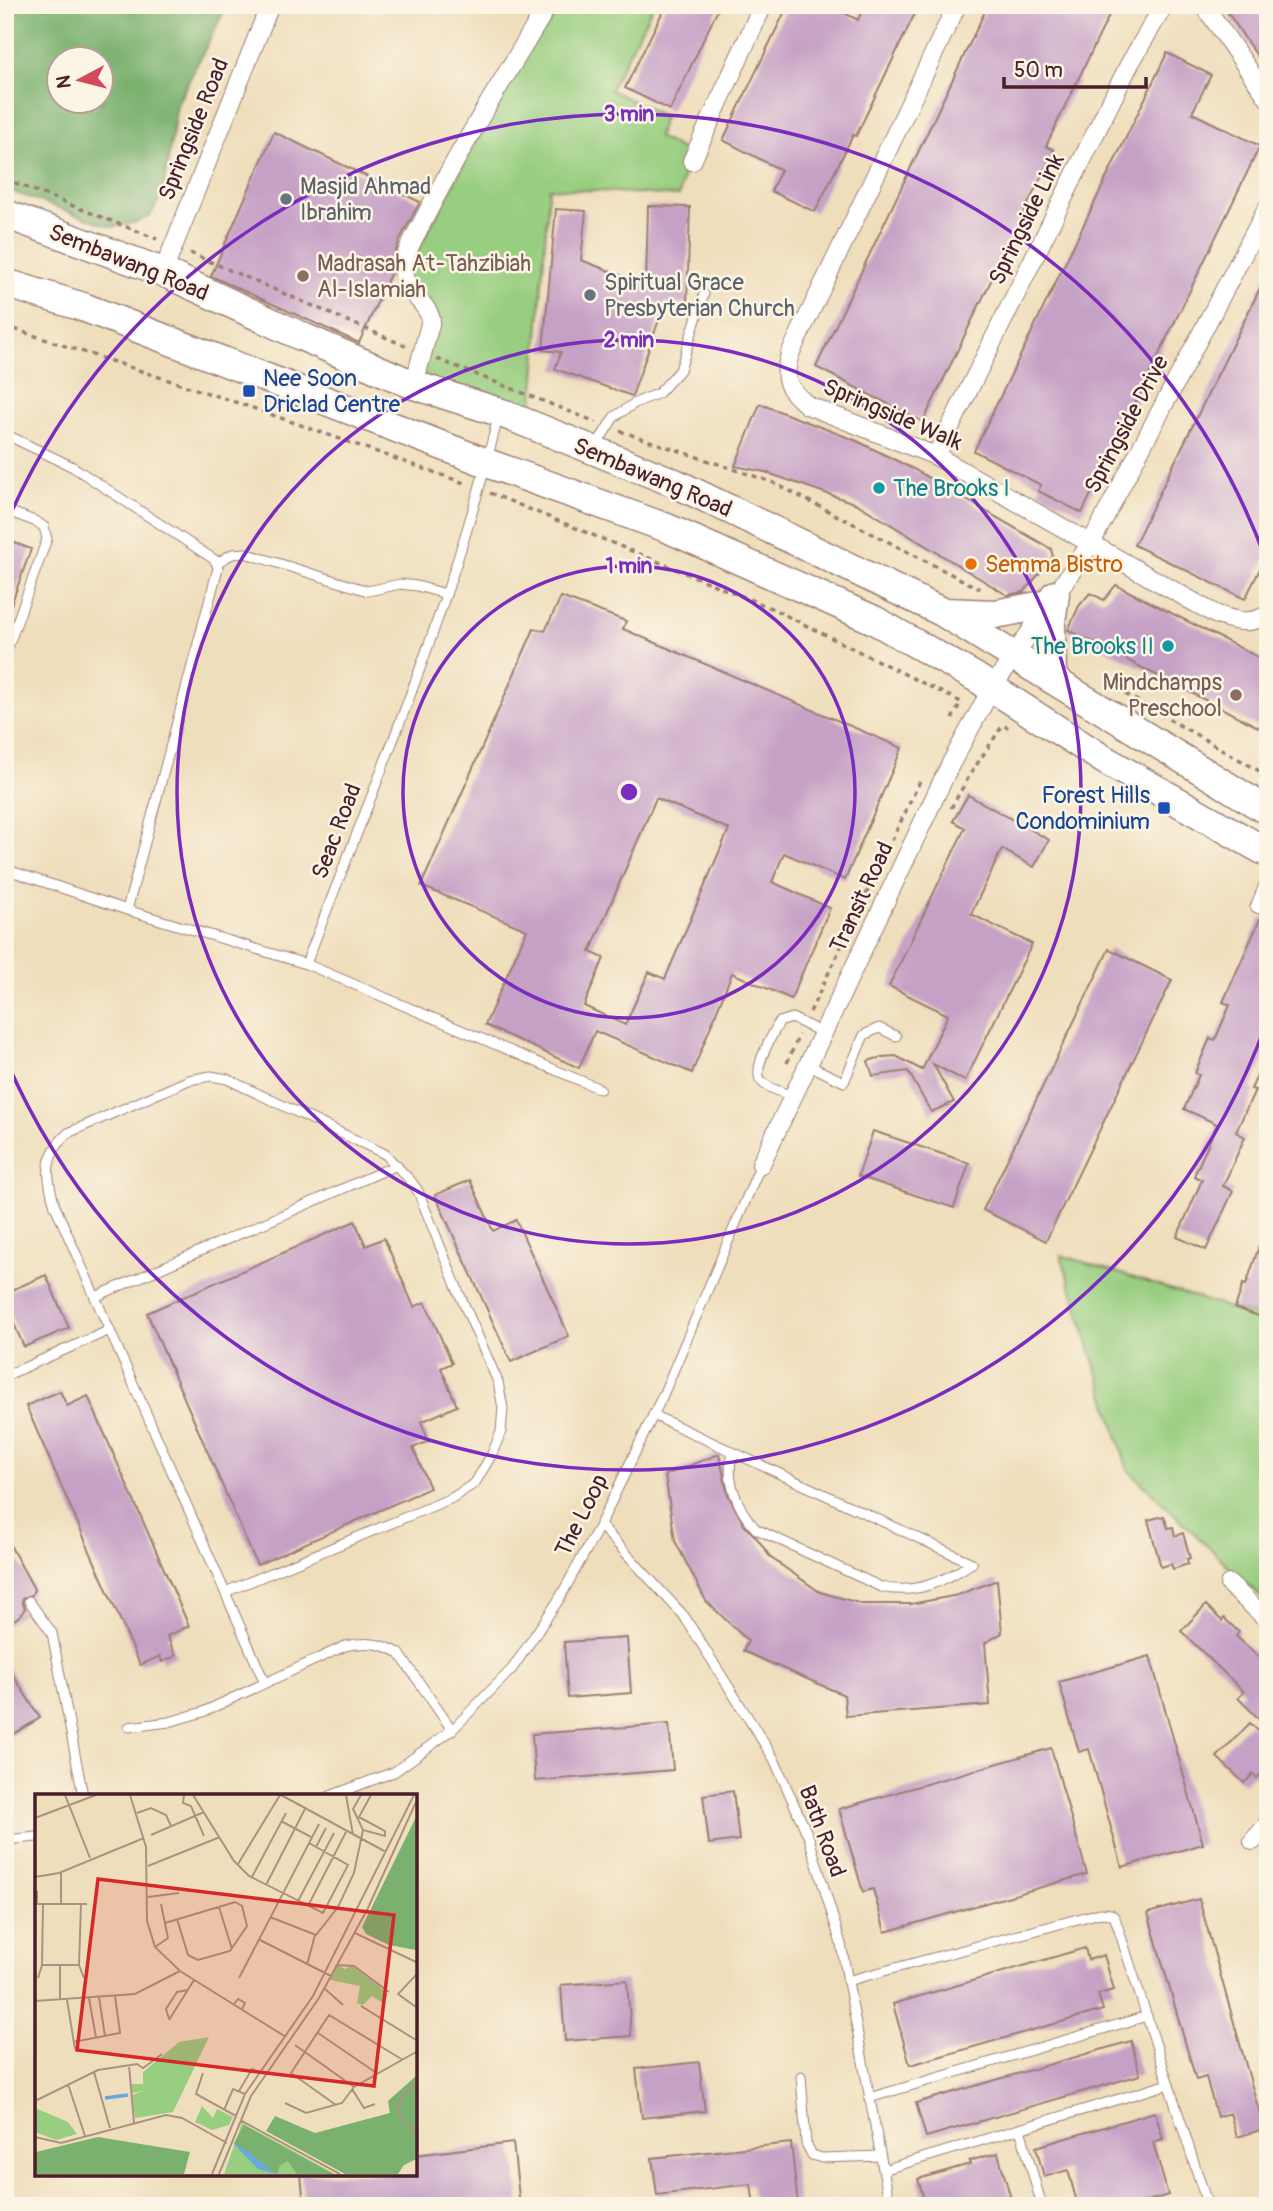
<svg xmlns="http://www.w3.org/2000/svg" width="1273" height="2211" font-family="Pangolin,sans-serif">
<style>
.green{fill:#98ce80;stroke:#717656;stroke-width:2}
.forest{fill:#7ab16e;stroke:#62684c;stroke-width:2;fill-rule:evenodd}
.building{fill:#c6a1c6;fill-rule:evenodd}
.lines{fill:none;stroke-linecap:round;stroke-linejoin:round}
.service-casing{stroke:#9c7e74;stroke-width:11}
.minor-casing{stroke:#9c7e74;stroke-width:20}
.primary-casing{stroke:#9c7e74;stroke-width:31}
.path{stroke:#9c7e74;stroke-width:3.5;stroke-dasharray:5 5;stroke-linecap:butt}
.service{stroke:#fff;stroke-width:9}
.minor{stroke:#fff;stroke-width:18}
.primary{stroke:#fff;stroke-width:28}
.ring{fill:none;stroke:#7b2cbf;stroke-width:3.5}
.worship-dot{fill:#6b7280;stroke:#fcf5e5;stroke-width:2.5}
.education-dot{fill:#8d6e63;stroke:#fcf5e5;stroke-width:2.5}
.transit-dot{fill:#1a4fb4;stroke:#fcf5e5;stroke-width:2.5}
.culture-dot{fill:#0f9aa8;stroke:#fcf5e5;stroke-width:2.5}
.food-dot{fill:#e8710a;stroke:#fcf5e5;stroke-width:2.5}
.labels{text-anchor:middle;stroke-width:5;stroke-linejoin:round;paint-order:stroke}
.street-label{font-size:23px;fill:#4a1f2b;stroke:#fcf5e5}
.worship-label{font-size:23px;fill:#5b616d;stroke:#fcf5e5;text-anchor:start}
.education-label{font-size:23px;fill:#785e54;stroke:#fcf5e5;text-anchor:start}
.transit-label{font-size:23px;fill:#164399;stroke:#fcf5e5;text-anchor:start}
.culture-label{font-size:23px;fill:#0d838f;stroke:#fcf5e5;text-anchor:start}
.food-label{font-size:23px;fill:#c56008;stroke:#fcf5e5;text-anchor:start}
.inset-river{fill:none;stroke:#66aadb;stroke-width:3.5}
.inset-road{fill:none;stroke:#ad9282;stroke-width:2}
.view{fill:#d62828;fill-opacity:0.15;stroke:#d62828;stroke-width:3.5}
.inset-edge{fill:none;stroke:#4a1f2b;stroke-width:3.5}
.centre{fill:#7b2cbf;stroke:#fcf5e5;stroke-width:3.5}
.ring-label{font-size:21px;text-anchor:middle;font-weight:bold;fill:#7b2cbf;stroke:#fcf5e5;stroke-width:5;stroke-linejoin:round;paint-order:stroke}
</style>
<rect width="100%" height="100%" fill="#fcf5e5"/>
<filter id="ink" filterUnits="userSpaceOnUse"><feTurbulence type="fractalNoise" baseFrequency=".0143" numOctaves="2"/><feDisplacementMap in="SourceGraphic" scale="14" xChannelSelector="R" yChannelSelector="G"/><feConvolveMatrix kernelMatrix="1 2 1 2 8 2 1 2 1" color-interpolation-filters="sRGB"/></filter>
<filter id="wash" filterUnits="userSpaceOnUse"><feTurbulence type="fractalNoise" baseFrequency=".00686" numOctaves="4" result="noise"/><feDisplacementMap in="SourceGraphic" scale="28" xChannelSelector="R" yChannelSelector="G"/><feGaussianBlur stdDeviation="1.57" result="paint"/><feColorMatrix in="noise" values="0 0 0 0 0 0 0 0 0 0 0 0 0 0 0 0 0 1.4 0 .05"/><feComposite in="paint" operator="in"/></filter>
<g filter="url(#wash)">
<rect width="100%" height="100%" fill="#efdebc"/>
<!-- green -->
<g class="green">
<path d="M564,5L653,6L610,90L664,116L658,137L688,153L679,196L549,188L532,418L414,385L438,316L404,275L523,56Z"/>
<path d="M1061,1255L1268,1320V1604L1128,1470Z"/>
</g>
<!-- forest -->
<path class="forest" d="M5,5H225L224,11L177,104L163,192L150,216L137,222L112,227L5,189ZM60,60H102V102H60Z"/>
<g id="blocks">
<!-- building -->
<g class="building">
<path d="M666,5H720L670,110L625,88Z"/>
<path d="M788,5H829L858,20L864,5H919L856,136L853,135L815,212L771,191L781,170L723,140Z"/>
<path d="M988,5H1114L1046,146L1054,150L923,422L816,367Z"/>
<path d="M1223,5H1268V70L1250,46Z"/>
<path d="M1167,53L1211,75L1192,113L1260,146L1082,513L1038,491L1041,485L974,451Z"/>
<path d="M274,132L420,202L400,239L394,256L392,270L359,343L211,276Z"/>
<path d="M648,206L690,207L687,304L665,303L632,396L555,369L561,352L543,350L556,209L586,211L581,260L646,285Z"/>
<path d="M1268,272V553L1245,599L1134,545Z"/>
<path d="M760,404L857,441L915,470L1051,549L1053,557L1024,592L1007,595L857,504L765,472L735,466Z"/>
<path d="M5,539L31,549L7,616L5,615Z"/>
<path d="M1116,585L1268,662V732L1068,630L1079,606L1090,593L1104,600Z"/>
<path d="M561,597L626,621L623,629L902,748L845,880L784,853L772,882L830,908L791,999L732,973L692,1073L595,1031L579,1068L485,1025L527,930L421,886L534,629L545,631ZM656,798L729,829L665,979L649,972L625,1025L584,1006L604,958L590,952Z"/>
<path d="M968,795L1049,840L1034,867L1002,849L971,914L1032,944L965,1081L933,1064L954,1102L931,1112L908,1071L873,1076L868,1061L882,1057L896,1056L922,1070L948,1015L889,986L965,828L953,821Z"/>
<path d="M1261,917L1268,920V1032L1259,1052L1266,1055L1251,1089L1255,1090L1236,1132L1245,1137L1223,1186L1233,1191L1206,1250L1177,1237L1202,1180L1194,1176L1217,1124L1184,1109L1199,1075L1195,1073L1210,1038L1215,1040L1230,1005L1223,1002Z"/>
<path d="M1109,949L1172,980L1046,1241L983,1210Z"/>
<path d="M873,1131L969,1163L954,1208L858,1176Z"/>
<path d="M470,1180L493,1231L516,1220L569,1336L511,1362L435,1195Z"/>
<path d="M355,1221L366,1246L384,1238L414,1307L425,1302L452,1363L441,1368L457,1406L421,1422L429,1441L413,1448L430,1488L257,1565L147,1313Z"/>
<path d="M1265,1229H1268V1319L1235,1308L1243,1284L1246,1285Z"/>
<path d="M46,1275L69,1328L24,1347L5,1303V1293Z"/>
<path d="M60,1391L67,1406L88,1396L189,1626L167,1636L176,1656L162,1662L160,1656L140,1665L26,1406Z"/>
<path d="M719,1454L728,1495L744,1525L756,1537L771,1558L820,1592L862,1604H911L958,1595L997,1580L1002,1633L985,1643L990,1705L846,1716L844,1695L743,1651L748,1641L706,1601L675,1541L665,1475Z"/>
<path d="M1164,1516L1168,1528L1173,1527L1175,1536L1183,1533L1190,1558L1187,1559L1188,1564L1173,1569L1171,1564L1161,1567L1148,1520Z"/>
<path d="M5,1536L34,1589L32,1595L23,1598L22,1602L25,1608L21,1615L5,1626Z"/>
<path d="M1206,1605L1222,1621L1224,1618L1239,1632L1236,1636L1268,1665V1728L1238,1698L1244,1692L1181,1631Z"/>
<path d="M627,1638L631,1693L568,1698L564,1642Z"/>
<path d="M1150,1656L1203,1844L1122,1867L1089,1749L1079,1752L1059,1682Z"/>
<path d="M5,1662L40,1718L5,1739Z"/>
<path d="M1250,1723L1268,1740V1768L1257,1778L1253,1774L1244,1783L1217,1757Z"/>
<path d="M669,1724L673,1770L535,1781L532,1734Z"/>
<path d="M1051,1748L1087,1874L885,1932L873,1889L863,1892L839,1809Z"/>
<path d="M733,1791L739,1840L709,1844L703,1795Z"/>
<path d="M1199,1899L1264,2129L1237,2137L1230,2113L1217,2117L1206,2077L1196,2080L1148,1913Z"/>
<path d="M1085,1948L1088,1960L1104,1955L1114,1990L1098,1994L1103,2010L910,2065L893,2004Z"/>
<path d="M627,1980L631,2036L565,2041L561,1985Z"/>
<path d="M1131,2041L1140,2075L926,2137L916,2103Z"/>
<path d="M699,2062L705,2111L642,2118L636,2069Z"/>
<path d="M1155,2112L1163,2139L1153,2142L1168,2195L1131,2206H1078L1068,2170L1044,2177L1036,2147Z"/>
<path d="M513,2143L520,2206H304L301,2174H415V2155Z"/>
<path d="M791,2143L798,2206H754L751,2184L657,2195L652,2158Z"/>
<path d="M998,2153L1013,2206H926L918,2179L970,2164L969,2161Z"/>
</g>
</g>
</g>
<g filter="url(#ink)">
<use href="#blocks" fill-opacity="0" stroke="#9c7e74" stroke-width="2"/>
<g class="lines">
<defs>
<g id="service">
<path d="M5,434L73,467L215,560L218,568L127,910"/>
<path d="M596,446L614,417L635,403L659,393L680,370L704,294"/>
<path d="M5,510L37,522L44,527L47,539L5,655"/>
<path d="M217,563L232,554L245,553L368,591L400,584L417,586L446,594"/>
<path d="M5,869L127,910L306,964L600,1089"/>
<path d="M1268,875L1255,907L1268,913"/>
<path d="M306,964C375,784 453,604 498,417"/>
<path d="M808,1065L844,1082L864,1035L879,1028L896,1036"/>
<path d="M793,1096C784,1093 770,1089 763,1083C749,1072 773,1035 779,1022L792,1018L823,1033"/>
<path d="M95,1297L397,1165"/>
<path d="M5,1376L110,1330"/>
<path d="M653,1415L972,1563"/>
<path d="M733,1453C724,1478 738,1510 756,1529L881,1587C915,1595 943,1582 972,1563"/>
<path d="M600,1525L684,1616L774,1759L809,1838L841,1944L890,2206"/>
<path d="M225,1592L452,1498L475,1483L492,1454L501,1432L503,1408L498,1382L459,1293L418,1191L410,1180L385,1154L227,1079L211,1076L189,1080L68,1133C43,1156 46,1176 55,1206L265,1683"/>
<path d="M29,1601L52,1633L83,1796"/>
<path d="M129,1727L169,1722L203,1712L345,1646C366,1642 380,1642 399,1653L452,1730"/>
<path d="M330,1796L394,1772L452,1730L512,1669L558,1601L600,1525L663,1395L761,1164"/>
<path d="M5,1840L37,1837"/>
<path d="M847,1981L1100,1913L1111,1914L1115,1918L1208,2206"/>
<path d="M801,2076L806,2143L812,2155L822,2158L880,2156"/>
<path d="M869,2098L1147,2016"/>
<path d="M1020,2129L1042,2206"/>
<path d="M883,2170L1169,2084"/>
</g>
<g id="minor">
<path d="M957,5L790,354C782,381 787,387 807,405L936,456L1215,614C1234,621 1251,626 1268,614"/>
<path d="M1204,5L1268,98"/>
<path d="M692,161L763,5"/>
<path d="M163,272L270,5"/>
<path d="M414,385L431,320C428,303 406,293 404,275C401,255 418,232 426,215C463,143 506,75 548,5"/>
<path d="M936,456L1129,65L1164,5"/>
<path d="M761,1164L950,765L992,688L1091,543L1268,207"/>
<path d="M1229,1584L1268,1620"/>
<path d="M1253,1841L1268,1824"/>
</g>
<g id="primary">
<path d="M5,214L163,272L303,337L414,385L499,412L675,483L942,612L1268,811"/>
<path d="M5,283L83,307L487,463L667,528L874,620L975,677L1103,759L1268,853"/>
<path d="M945,612L995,614L1049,604"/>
<path d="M1052,679L1051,622L1055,595"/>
</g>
</defs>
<!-- service casing -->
<use href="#service" class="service-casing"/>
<!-- minor casing -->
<use href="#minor" class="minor-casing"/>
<!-- primary casing -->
<use href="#primary" class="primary-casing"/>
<!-- path -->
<g class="path">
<path d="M5,179L157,239"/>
<path d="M190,253L408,347"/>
<path d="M5,326L247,406L467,484"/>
<path d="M437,359L596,422"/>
<path d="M620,431L772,482L980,589"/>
<path d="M490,493L771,608L961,702L952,719"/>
<path d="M1108,684L1268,776"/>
<path d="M951,808L971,773L1003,725L1008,728"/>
<path d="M810,1012L921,779"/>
<path d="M787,1063L799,1035"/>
</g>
<!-- service -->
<use href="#service" class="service"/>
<!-- minor -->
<use href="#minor" class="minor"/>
<!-- primary -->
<use href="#primary" class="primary"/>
</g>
</g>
<!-- distance rings -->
<g class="ring">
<circle cx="629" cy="792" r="226"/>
<circle cx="629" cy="792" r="452"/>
<path d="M1266 1024A678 678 0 0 1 7 1062M7 522A678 678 0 0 1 1266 560"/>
</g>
<!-- markers -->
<g class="worship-dot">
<circle cx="286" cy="199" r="7"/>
<circle cx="590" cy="295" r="7"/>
</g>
<g class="education-dot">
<circle cx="303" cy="276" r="7"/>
<circle cx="1236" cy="695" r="7"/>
</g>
<g class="transit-dot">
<rect x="242" y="384" width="14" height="14" rx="3.5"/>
<rect x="1157" y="801" width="14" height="14" rx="3.5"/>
</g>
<g class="culture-dot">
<circle cx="879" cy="488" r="7"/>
<circle cx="1168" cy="646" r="7"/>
</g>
<circle class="food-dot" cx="971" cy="564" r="7"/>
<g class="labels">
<!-- street labels -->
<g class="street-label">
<text transform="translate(193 129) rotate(-68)" y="8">Springside Road</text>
<text transform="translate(1026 219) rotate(-64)" y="8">Springside Link</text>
<text transform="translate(129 262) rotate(22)" y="8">Sembawang Road</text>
<text transform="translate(893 414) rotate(23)" y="8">Springside Walk</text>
<text transform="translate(1126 424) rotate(-62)" y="8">Springside Drive</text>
<text transform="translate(653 477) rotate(23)" y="8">Sembawang Road</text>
<text transform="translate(336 831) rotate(-69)" y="8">Seac Road</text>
<text transform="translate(861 897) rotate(-65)" y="8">Transit Road</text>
<text transform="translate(581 1515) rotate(-63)" y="8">The Loop</text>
<text transform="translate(823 1831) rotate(70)" y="8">Bath Road</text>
</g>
<!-- worship labels -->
<g class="worship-label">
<text x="300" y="194">Masjid Ahmad<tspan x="300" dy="26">Ibrahim</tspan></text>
<text x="604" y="290">Spiritual Grace<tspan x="604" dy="26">Presbyterian Church</tspan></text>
</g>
<!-- education labels -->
<g class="education-label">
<text x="317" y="271">Madrasah At-Tahzibiah<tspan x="317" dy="26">Al-Islamiah</tspan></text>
<text x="1222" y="690" text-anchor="end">Mindchamps<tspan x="1222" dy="26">Preschool</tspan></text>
</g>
<!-- transit labels -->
<g class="transit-label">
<text x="263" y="386">Nee Soon<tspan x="263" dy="26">Driclad Centre</tspan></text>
<text x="1150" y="803" text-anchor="end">Forest Hills<tspan x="1150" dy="26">Condominium</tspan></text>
</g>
<!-- culture labels -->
<g class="culture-label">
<text x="893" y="496">The Brooks I</text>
<text x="1154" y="654" text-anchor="end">The Brooks II</text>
</g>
<!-- food labels -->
<g class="food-label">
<text x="985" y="572">Semma Bistro</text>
</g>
</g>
<!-- overview -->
<g transform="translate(35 1794)">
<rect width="382" height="382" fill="#efdebc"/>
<path d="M301,170L310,175L316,171L343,191L353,201L348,209L337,202L328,211L322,209L325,192L295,186ZM174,243L138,318L100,324L97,301L108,297L97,299V290H108V278L144,248ZM167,312L178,324L182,315L198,323L194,331L177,336L160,328ZM0,314L33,328L42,340L21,346L0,338ZM207,329L300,380H189Z" fill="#98ce80"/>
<path d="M381,23V156L354,151L331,140L327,133ZM381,282V365L369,371L363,380H310L231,337L240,322L280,339L355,319L353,307ZM209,331L298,380H262L253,367L245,371L242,380L233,375L199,349ZM63,343L155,358L149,380H0L1,358Z" fill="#7ab16e"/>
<path d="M198,349L210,355L241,380L223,375Z" fill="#66aadb"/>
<path class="inset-river" d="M70,304L93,301"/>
<path class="inset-road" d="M30,1L55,64M95,1L111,53L112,127L120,153L145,177L251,243M149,1L148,9L156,12L169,42M158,1L199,67L214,82L288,119L313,71L274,49M246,1L351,58M311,1L318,41M102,19L116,14L131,21L136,32M324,23L350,37V42L328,36L318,15L326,1M0,24L61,1M323,25L336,1M246,27L276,43M116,41L169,18M281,53L291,34M203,70L245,1M113,72L185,43M26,78V110M0,83L24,79L109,44M217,83L251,19M231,91L270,15M2,97V110H52M113,103L144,99M263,107L299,39M46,110L44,171L49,184M273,112L311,38M184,113L197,155M235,123L281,141L303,113L319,79L328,36M130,129L197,109L200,108L207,112L212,132L195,157L163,166L153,161L142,125M320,139L381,168M225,146L296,182M120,153L133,144L126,110M7,171H44M272,171L280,141M302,171L319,172L354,198M381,181L363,200L381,213M3,184L7,171L8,110M204,184L284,30M289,194L308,211M64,203L70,242M54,204L61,244M25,206V171M32,206L40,255M0,207L100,200L145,177M199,210L203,205L210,209L207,215M326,212L381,246M134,225L131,215L142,198L153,196M134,226L159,186M283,239L343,280M38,248L85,239L80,202M260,251L319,293M94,271L99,329M59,278L75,334M168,279L161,300L201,322M33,290L50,342M381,290L366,304L363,315L368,328L381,337M317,295L329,314L340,310M204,297L217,275L224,278M0,307L63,276L102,270L108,274L127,260M250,309L271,319L307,309L319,293L381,258M301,311L256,279L294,221L368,266M189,316L198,295L210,300M205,326L305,380M0,343L26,349L131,321L147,324L192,349M177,380L210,300L278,202L379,1M184,380L216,302L284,204L333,114L381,8"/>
<path class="view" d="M63,85L359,121L339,292L42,256Z"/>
<rect width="382" height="382" class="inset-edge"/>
</g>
<circle cx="629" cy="792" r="10" class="centre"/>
<g class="ring-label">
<text x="629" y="121">3 min</text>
<text x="629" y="347">2 min</text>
<text x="629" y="573">1 min</text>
</g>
<!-- margin -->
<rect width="1273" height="2211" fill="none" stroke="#fcf5e5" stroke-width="28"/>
<!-- north arrow -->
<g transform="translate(80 80) rotate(263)"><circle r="33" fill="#fcf5e5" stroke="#b59f9b" stroke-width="2"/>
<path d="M0-5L12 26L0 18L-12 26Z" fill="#d1495b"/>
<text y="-10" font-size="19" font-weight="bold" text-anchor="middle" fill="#4a1f2b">N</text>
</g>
<!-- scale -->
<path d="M1004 77v10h142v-10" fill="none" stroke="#4a1f2b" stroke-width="3.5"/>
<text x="1014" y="77" font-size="21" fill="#4a1f2b" stroke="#fcf5e5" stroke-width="5" paint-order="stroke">50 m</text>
</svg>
